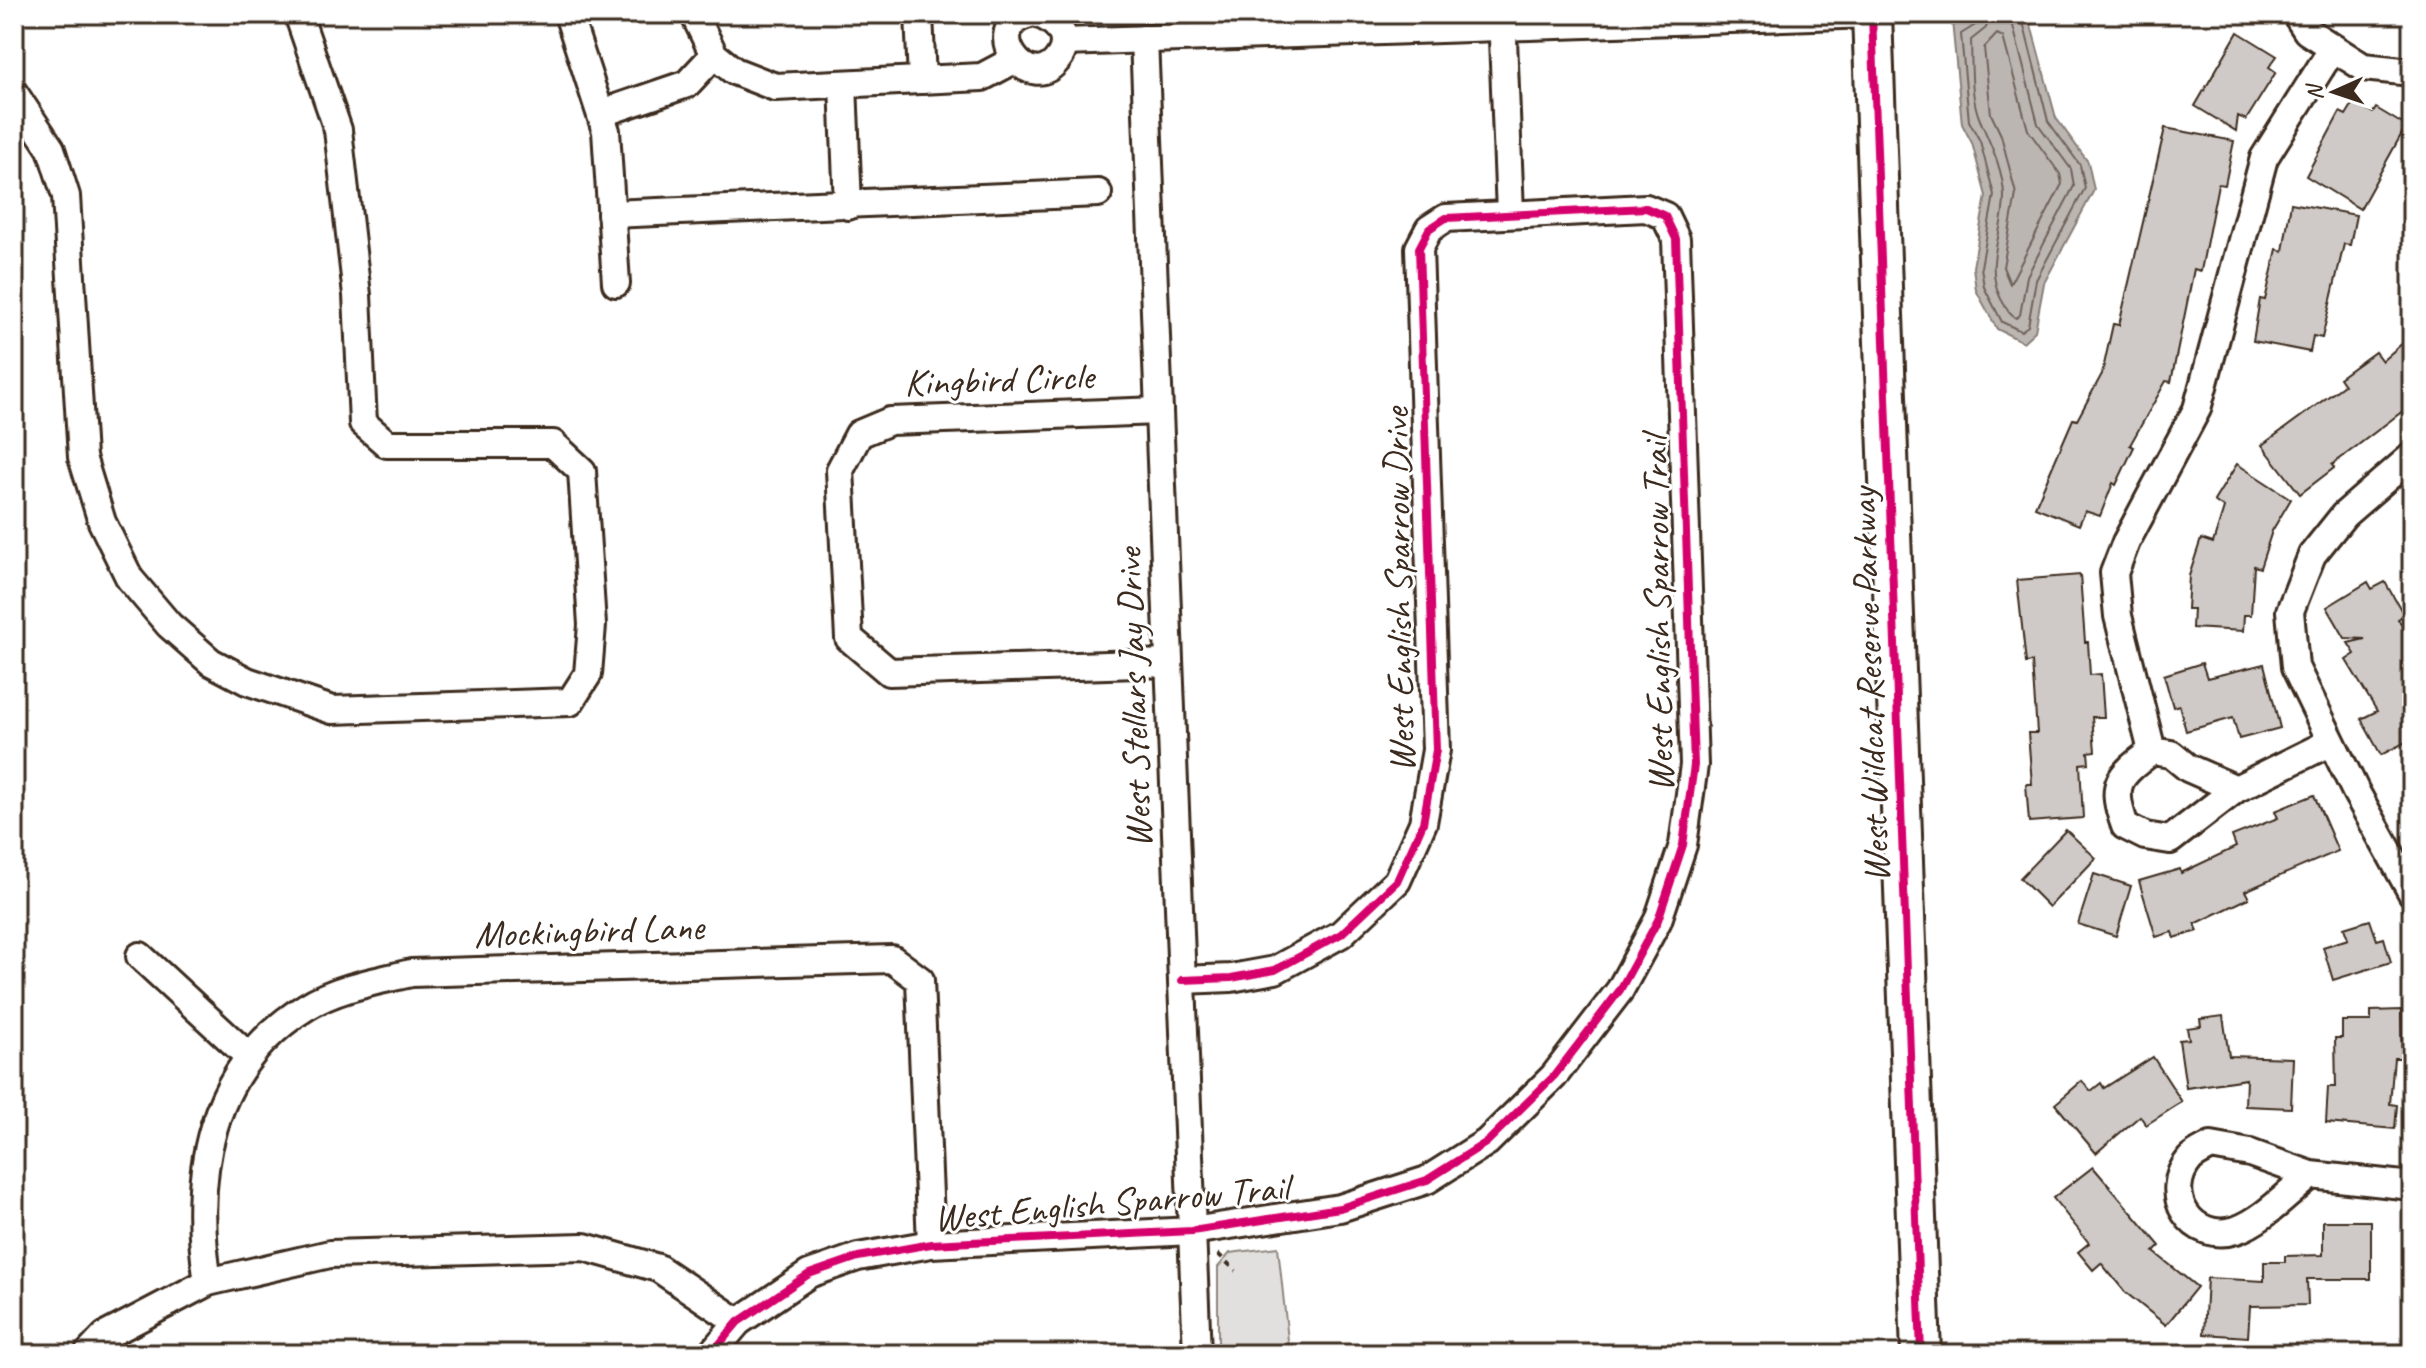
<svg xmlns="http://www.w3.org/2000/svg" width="2426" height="1368" font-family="Caveat,sans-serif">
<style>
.green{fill:#e2e0de;stroke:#8e857e;stroke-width:2}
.water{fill:#bcb6b3;stroke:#887e77;stroke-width:2}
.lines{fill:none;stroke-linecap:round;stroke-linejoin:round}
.shore{stroke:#6f625a;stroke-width:2}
.building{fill:#cfcac7;stroke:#3b2a1e;stroke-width:2}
.street-casing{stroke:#3b2a1e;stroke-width:32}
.secondary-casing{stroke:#3b2a1e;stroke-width:44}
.path{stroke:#3b2a1e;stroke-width:4;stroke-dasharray:6 6;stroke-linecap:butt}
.street{stroke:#fff;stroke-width:26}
.secondary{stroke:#fff;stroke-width:38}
.cycleway-casing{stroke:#fff;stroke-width:13}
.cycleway{stroke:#d6006c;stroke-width:8}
.labels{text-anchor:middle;stroke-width:6;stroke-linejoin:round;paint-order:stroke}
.street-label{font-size:38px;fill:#3b2a1e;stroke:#fff}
</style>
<rect width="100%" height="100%" fill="#fff"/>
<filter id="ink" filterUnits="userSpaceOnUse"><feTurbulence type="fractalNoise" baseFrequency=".0125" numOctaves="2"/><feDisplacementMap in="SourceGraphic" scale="16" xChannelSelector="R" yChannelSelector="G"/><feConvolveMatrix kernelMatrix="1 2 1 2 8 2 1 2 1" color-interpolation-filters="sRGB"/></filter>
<g filter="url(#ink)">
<!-- green -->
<path class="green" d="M1278,1247L1289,1350L1218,1353V1267L1230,1253Z"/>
<!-- water -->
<path class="water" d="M1972,14H2028L2056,118L2088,162L2094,190L2044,283L2035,331L2023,342L1997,329L1976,290L1973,267L1986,196L1972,143L1962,124L1952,21L1966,22Z"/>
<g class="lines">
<!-- shore -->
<g class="shore">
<path d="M1979,14L1977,24L1961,34L1969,121L1980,141L1994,195L1981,267L1984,287L2002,322L2021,331L2028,326L2036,280L2085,188L2080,165L2048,121L2021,14"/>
<path d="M1990,14L1986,28L1971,40C1972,65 1970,97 1980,120C1990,143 2004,171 2004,197C2004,234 1983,263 2001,299C2006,307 2008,314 2016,318L2020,315L2027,276L2074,186L2071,169L2038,124L2010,14"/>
<path d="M1997,34L2003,37L2028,130L2060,174L2062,184L2010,284L2003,267L2016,194L2001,135L1991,114L1984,48Z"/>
</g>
</g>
<!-- building -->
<g class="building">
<path d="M2238,32L2277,56L2269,67L2276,72L2246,120L2238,116L2236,131L2195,106Z"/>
<path d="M2354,102L2373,113L2376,108L2406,126L2360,209L2306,176L2340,112L2346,115Z"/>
<path d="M2165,128L2234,141L2225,185L2218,184L2201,271L2194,269L2171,382L2166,381L2130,445L2134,447L2116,485L2113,483L2100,516L2085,511L2079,525L2035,507L2073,419L2077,420L2102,374L2113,324L2119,325Z"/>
<path d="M2291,203L2356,215L2350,245L2344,244L2322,338L2313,336L2310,352L2253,341L2260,299L2265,300L2277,249L2283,251Z"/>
<path d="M2412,335V404L2332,465L2334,468L2300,494L2262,445L2344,385L2339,378L2375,352L2382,361Z"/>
<path d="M2237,464L2291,499L2272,531L2260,568L2254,566L2251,615H2244L2243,631L2192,628L2193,609H2187L2189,576L2201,539L2213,543L2224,508L2214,501Z"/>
<path d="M2080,575L2085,642H2088L2090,675L2101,674L2104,717H2092L2095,751L2088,752L2089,763L2080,764L2083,818L2029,822L2026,784H2032L2028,733H2037L2032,662L2026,663L2017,580Z"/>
<path d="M2368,582L2372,589L2385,582L2404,615L2398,619L2412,641V739L2381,755L2361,719L2377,711L2346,660L2355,654L2348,643L2365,639L2345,638L2327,607Z"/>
<path d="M2202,663L2207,678L2264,664L2280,728L2239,739L2233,718L2186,731L2179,705L2173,707L2164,675Z"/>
<path d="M2314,795L2338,851L2245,891L2249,898L2195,924L2198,931L2174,938L2172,932L2156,937L2139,881L2180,869L2181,873L2236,847L2232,836L2278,818L2275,811Z"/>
<path d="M2066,830L2096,858L2049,907L2020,878Z"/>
<path d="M2094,874L2131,886L2116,936L2078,924Z"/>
<path d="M2370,920L2377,940L2384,938L2391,962L2333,980L2323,947L2348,939L2344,928Z"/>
<path d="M2401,1010L2402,1058H2394L2390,1104L2397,1105L2395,1129L2326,1123L2328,1087H2336L2335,1038H2342V1021H2371V1011Z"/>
<path d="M2223,1016L2229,1056L2293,1058L2291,1108L2245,1106L2246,1079L2186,1088L2179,1040L2189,1039L2187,1028L2201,1026L2200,1019Z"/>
<path d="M2153,1057L2182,1102L2146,1125L2140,1116L2096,1153L2055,1104L2082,1081L2091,1091L2101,1083L2104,1088Z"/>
<path d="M2093,1167L2160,1246L2154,1252L2197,1287L2166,1325L2125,1292L2101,1263L2093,1270L2078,1252L2089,1243L2053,1198Z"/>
<path d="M2323,1221H2371V1279H2307L2308,1305L2250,1306L2248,1337L2204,1334L2207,1278L2264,1281V1262H2285V1256L2323,1255Z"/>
</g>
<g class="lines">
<defs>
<g id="street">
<path d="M568,14L606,131L616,283"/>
<path d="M694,14L714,55L734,71L775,87L982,77L1014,60"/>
<path d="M919,14L922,80"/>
<path d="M1030,14C976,26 1031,102 1060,56C1072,36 1055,20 1038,14"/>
<path d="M1502,14L1510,213"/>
<path d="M2296,14L2307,31L2363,67L2412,72"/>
<path d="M1144,39L1197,1354"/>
<path d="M1064,42L1872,14"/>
<path d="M843,84L848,206"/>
<path d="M14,93L51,149L66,196L82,457L102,522L130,579L169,625L211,662L247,681L332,710L570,702L588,674L592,625L582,471L553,444H387L363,423L357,295L338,130L298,14"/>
<path d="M602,113L687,84L714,55"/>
<path d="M611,214L1098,193"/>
<path d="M1159,411L890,421L859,434L840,470L849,638L889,672L1169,663"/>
<path d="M2412,456L2344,515L2312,555L2290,611L2295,667L2356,792L2412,893"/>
<path d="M2152,751L2118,616L2114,573L2126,542L2197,409L2264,158L2333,48"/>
<path d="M2236,789L2170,840L2145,836L2125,826C2110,784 2117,777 2152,751L2171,754L2188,768L2236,789L2331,742"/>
<path d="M140,956L247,1055"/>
<path d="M2311,1175C2289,1192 2263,1221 2236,1230C2192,1244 2160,1194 2190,1159C2195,1154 2204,1150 2211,1146L2250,1153L2311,1175L2412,1186"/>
<path d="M208,1282C191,1175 208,1068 306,1007C336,988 377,981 411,973L892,959L920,980L931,1244"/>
<path d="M88,1354L105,1336L208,1282L330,1254L584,1247L658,1268L738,1322"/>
<path d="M711,1354L738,1322L809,1274L858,1257L931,1244L1192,1231L1340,1208L1427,1180L1487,1142L1554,1076L1620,990L1658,920L1683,845L1694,765L1676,239L1665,216L1646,208L1446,218L1429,229L1419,248L1436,750L1423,823L1397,881L1341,934L1275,970L1231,978L1182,980"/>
</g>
<path id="secondary" d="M1872,14L1921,1354"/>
</defs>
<!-- street casing -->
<use href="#street" class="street-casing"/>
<!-- secondary casing -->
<use href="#secondary" class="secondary-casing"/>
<!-- path -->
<path class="path" d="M1218,1254L1236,1271"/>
<!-- street -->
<use href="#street" class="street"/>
<!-- secondary -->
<use href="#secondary" class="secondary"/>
<defs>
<g id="cycleway">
<path d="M1872,14L1921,1354"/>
<path d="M711,1354L738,1322L809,1274L858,1257L931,1244L1192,1231L1340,1208L1427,1180L1487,1142L1554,1076L1620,990L1658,920L1683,845L1694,765L1676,239L1665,216L1646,208L1446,218L1429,229L1419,248L1436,750L1423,823L1397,881L1341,934L1275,970L1231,978L1182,980"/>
</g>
</defs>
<!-- cycleway casing -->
<use href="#cycleway" class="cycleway-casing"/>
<!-- cycleway -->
<use href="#cycleway" class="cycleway"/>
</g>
</g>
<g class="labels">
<!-- street labels -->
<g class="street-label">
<text transform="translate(999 379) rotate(-2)" y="13">Kingbird Circle</text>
<text transform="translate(1398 590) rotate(-91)" y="13">West English Sparrow Drive</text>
<text transform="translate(1657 614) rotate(-91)" y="13">West English Sparrow Trail</text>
<text transform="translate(1869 685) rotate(-92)" y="13">West Wildcat Reserve Parkway</text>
<text transform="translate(1133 698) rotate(-92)" y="13">West Stellars Jay Drive</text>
<text transform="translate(589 930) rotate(-2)" y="13">Mockingbird Lane</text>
<text transform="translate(1111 1202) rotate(-5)" y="13">West English Sparrow Trail</text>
</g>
</g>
<!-- margin -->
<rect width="2426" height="1368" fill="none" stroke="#fff" stroke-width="48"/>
<rect x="24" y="24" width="2378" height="1320" fill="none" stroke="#3b2a1e" stroke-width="3" filter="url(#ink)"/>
<!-- north arrow -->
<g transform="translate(2334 92) rotate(267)" stroke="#ffffff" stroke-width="6" paint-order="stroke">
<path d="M0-6L14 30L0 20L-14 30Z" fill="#3b2a1e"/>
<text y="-12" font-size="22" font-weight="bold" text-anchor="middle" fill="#3b2a1e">N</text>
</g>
</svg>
